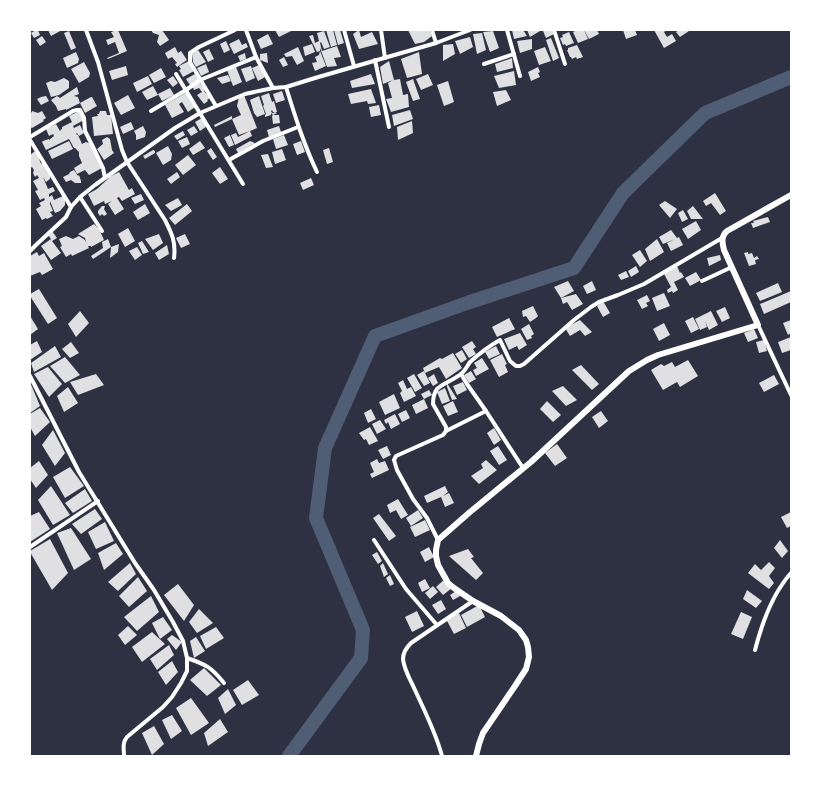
<svg xmlns="http://www.w3.org/2000/svg" width="821" height="786" font-family="Inter,sans-serif">
<style>
.lines{fill:none;stroke-linecap:round;stroke-linejoin:round}
.river{stroke:#4f5d75;stroke-width:14}
.building{fill:#e0e0e3}
.minor{stroke:#fff;stroke-width:4}
.secondary{stroke:#fff;stroke-width:6}
</style>
<rect width="100%" height="100%" fill="#2d3142"/>
<g class="lines">
<!-- river -->
<path class="river" d="M289,756L361,658L363,630L316,518L325,448L375,336L467,303L574,268L623,193L705,113L791,77"/>
</g>
<!-- building -->
<g class="building">
<path d="M36,30H38L40,35L34,38L31,33Z"/>
<path d="M48,30H62L51,36Z"/>
<path d="M117,30H118L127,51L108,59L107,58L119,53L115,42L108,45L106,40L114,37L111,32Z"/>
<path d="M151,30H162L169,40L160,46L157,42L159,35L153,33Z"/>
<path d="M275,30H293L279,37Z"/>
<path d="M326,30H333L337,45L331,47Z"/>
<path d="M334,30H340L344,43L338,45Z"/>
<path d="M359,30L361,37L372,32L378,44L359,49L353,34Z"/>
<path d="M408,30H430L432,36L424,42L415,44Z"/>
<path d="M512,30H523L527,36L514,39Z"/>
<path d="M527,30H539L540,31L530,37Z"/>
<path d="M544,30H552L554,34L546,38L543,31Z"/>
<path d="M577,30H584L588,39L578,43L573,32Z"/>
<path d="M584,30H597L599,34L589,39Z"/>
<path d="M623,30H635L637,35L626,39Z"/>
<path d="M654,30H667L664,32L667,37L672,34L676,41L664,48Z"/>
<path d="M679,30H689V31L680,37L676,32Z"/>
<path d="M69,31L76,48L71,50L64,33Z"/>
<path d="M324,31L330,47L324,49L321,42L320,43L322,51L337,46L341,57L334,58L337,66L327,67L320,48V51L317,52L309,36L313,35L315,43L319,41L317,33Z"/>
<path d="M493,31L499,48L490,52L483,32Z"/>
<path d="M569,32L574,43L566,46L565,44L563,45L560,38L563,37L562,35Z"/>
<path d="M482,33L486,50L477,54L473,34Z"/>
<path d="M268,34L273,44L261,49L257,40Z"/>
<path d="M42,36L46,42L40,46L36,40Z"/>
<path d="M470,37L473,47L460,54L455,41Z"/>
<path d="M551,38L559,58L553,61L546,40Z"/>
<path d="M239,39L242,45L246,43L248,47L234,54L229,44Z"/>
<path d="M532,39V49L520,53L517,41Z"/>
<path d="M226,41L230,50L224,53L220,44Z"/>
<path d="M312,44L315,52L305,56L303,47Z"/>
<path d="M453,44L455,54L443,61V45Z"/>
<path d="M577,45L583,57L577,59L576,57L572,59L571,57H570L567,50H568V48Z"/>
<path d="M175,47L178,53L181,51L187,60L177,67L175,64L177,63L172,57L168,59L165,53Z"/>
<path d="M298,47L304,61L297,65L292,56L286,57L284,54Z"/>
<path d="M545,47L551,61L539,65L534,51Z"/>
<path d="M209,49L214,59L208,62L203,52Z"/>
<path d="M198,50L206,62L196,67L193,62L192,54Z"/>
<path d="M320,51L326,66L315,71L312,63L317,62L315,57L319,55Z"/>
<path d="M76,52L79,59L78,63L67,68L63,58Z"/>
<path d="M419,52L422,74L407,78L401,59Z"/>
<path d="M245,53L246,59L240,61L238,56Z"/>
<path d="M267,53L268,63L260,60V54Z"/>
<path d="M284,57L288,65L283,67L279,60Z"/>
<path d="M512,58L513,68L497,72L495,64Z"/>
<path d="M189,61L194,71L183,77L179,70L181,69L179,66Z"/>
<path d="M389,61L394,80L400,79L403,95L408,94L409,107L391,112L386,99L392,98L388,83L393,80L383,84L380,67Z"/>
<path d="M84,62L90,73L89,77L79,83L71,69Z"/>
<path d="M206,64L209,72L201,76L197,68Z"/>
<path d="M259,65L265,77L258,81L252,68Z"/>
<path d="M126,66L128,75L112,80L109,71Z"/>
<path d="M251,66L255,78L246,82L241,69Z"/>
<path d="M236,67L242,82L233,86L227,70Z"/>
<path d="M538,67L540,72L538,73L540,77L531,81L528,72Z"/>
<path d="M161,68L166,77L154,83L149,75Z"/>
<path d="M514,71L516,85L499,88L494,76Z"/>
<path d="M195,74L199,80L190,85L186,79Z"/>
<path d="M371,74L375,84L352,88L350,81Z"/>
<path d="M428,74L433,85L421,90L416,79Z"/>
<path d="M228,75L231,81L222,84L217,78Z"/>
<path d="M148,76L152,84L137,92L133,83Z"/>
<path d="M173,76L178,83L173,87L167,80Z"/>
<path d="M64,78L69,81V88L59,95L51,97L46,83L51,81L55,82Z"/>
<path d="M413,79L420,99L413,101L406,82Z"/>
<path d="M448,81L454,102L444,106L437,85Z"/>
<path d="M199,82L205,90L204,91L210,98L207,100L208,101L204,104L197,95L202,92L199,88L194,90L192,86Z"/>
<path d="M153,86L158,95L147,100L142,92Z"/>
<path d="M77,87L79,94L74,96L78,97L80,103L66,110V109L58,111L56,106L51,100L57,96L60,98Z"/>
<path d="M170,88L174,95L162,101L158,94Z"/>
<path d="M371,89L376,103L368,104L367,101L351,104L348,94Z"/>
<path d="M506,90L511,100L497,106L493,92Z"/>
<path d="M282,91L285,100L276,103L273,94Z"/>
<path d="M187,92L195,107L188,112L182,102L179,104L184,112L172,118L165,105Z"/>
<path d="M269,93L272,102L274,101L277,112L275,113L273,112L272,110L271,111L272,113H277L273,115H279L280,123L273,124L272,116L273,115L271,113V115L265,117V115L266,114L263,106L264,105L261,96Z"/>
<path d="M128,95L135,108L121,115L114,103Z"/>
<path d="M244,95L257,128L250,131L252,136L235,145L231,135L236,133L238,137L250,131L239,135L232,119L241,115L237,106L239,97Z"/>
<path d="M46,96L49,101L41,105L37,99L41,97Z"/>
<path d="M259,96L265,114L257,117L254,113L250,100Z"/>
<path d="M91,97H92L97,106L85,113L80,103Z"/>
<path d="M379,105L381,115L371,117L369,107Z"/>
<path d="M410,110L413,119L394,126L392,115Z"/>
<path d="M32,111L38,113L42,111L46,118L43,120L44,121L32,128L30,127V116Z"/>
<path d="M79,111L84,120L73,126L74,128L80,125L84,133L79,136L77,133L76,134L78,135L82,144L86,142L91,144L102,168L89,175L85,170L77,174L74,168L82,163L79,156V152L75,148H74L69,139L46,150L42,142L43,141L49,139V140L54,136L53,134L49,136L46,129L56,124L60,131H61L60,130L62,129V127L72,122L69,116Z"/>
<path d="M100,111H106L107,115H111L113,134L94,136L92,117L98,116L97,114H99Z"/>
<path d="M232,116V119L215,127L214,125Z"/>
<path d="M202,118L207,126L200,131L195,122Z"/>
<path d="M412,121L413,133L398,140L397,127Z"/>
<path d="M131,122L134,129L123,134L120,127Z"/>
<path d="M143,126L146,132L145,137L136,140V135L134,131Z"/>
<path d="M194,126L198,132L191,136L187,130Z"/>
<path d="M279,126L281,132L269,137L267,130Z"/>
<path d="M183,131L185,135L177,140L174,136Z"/>
<path d="M230,135L234,145L229,147L224,138Z"/>
<path d="M284,135L288,145L276,149L273,139Z"/>
<path d="M107,137L110,139L112,150L114,153L104,160L97,149L103,144L102,140Z"/>
<path d="M187,137L190,144L182,148L178,141Z"/>
<path d="M69,141L73,149L52,159L48,151Z"/>
<path d="M200,141L205,148L193,155L189,149Z"/>
<path d="M250,141L255,143L238,153L236,149Z"/>
<path d="M301,141L305,152L297,155L293,144Z"/>
<path d="M168,146L172,154L171,160L163,165L156,153Z"/>
<path d="M211,148L217,157L213,160L207,151Z"/>
<path d="M329,148L333,162L327,164L323,150Z"/>
<path d="M282,149L286,160L275,164L272,152Z"/>
<path d="M153,150L155,151V153L145,159L143,156Z"/>
<path d="M35,151L39,157L40,162L42,164L45,163L52,176L50,177V179L46,182L43,177L48,189L53,187L55,191L49,194V197L52,195L54,200L63,196L65,199V205L60,211L55,213L50,201V204L53,211L50,212L53,216L47,219L46,218L42,220L36,209L41,206L39,203L45,200L44,198L40,200L35,191L38,190L33,181L39,178L37,175L35,177L33,173L34,170L32,167L30,168V155Z"/>
<path d="M268,154L273,167L266,168L261,155Z"/>
<path d="M188,155L196,165L183,175L175,165Z"/>
<path d="M220,167L228,179L220,184L212,173Z"/>
<path d="M74,170L78,176L79,175L81,181V183H75L71,180L66,182L63,177L69,174L70,172Z"/>
<path d="M119,172L129,190L132,188L135,194L122,201L119,197L117,198L124,209L115,215L108,204L112,201L105,204L104,201L94,206L88,194L97,189L100,194L97,189L109,178V177Z"/>
<path d="M177,172L180,177L171,184L167,179Z"/>
<path d="M311,178L314,185L303,190L300,183Z"/>
<path d="M715,193L726,211L720,215L711,203L706,206L703,201Z"/>
<path d="M141,194L144,200L135,204L131,198Z"/>
<path d="M178,198L182,205L171,211L165,205Z"/>
<path d="M665,201L677,209L670,218L659,205Z"/>
<path d="M145,204L150,213L138,220L133,212Z"/>
<path d="M187,204L192,211L175,225L169,218Z"/>
<path d="M102,206H105L104,209L107,214L104,216L102,214L100,216L98,213V211Z"/>
<path d="M693,206L703,219H691L687,211Z"/>
<path d="M683,210L688,219L682,222L678,213Z"/>
<path d="M768,217L770,222L753,228L751,223H754L753,221Z"/>
<path d="M696,221L701,230L688,239L682,229Z"/>
<path d="M94,224L99,229L104,240L102,241L91,247V246H87L85,238L78,234Z"/>
<path d="M128,228L135,241L125,247L118,234Z"/>
<path d="M671,230L677,238L679,237L683,245L671,251L667,243L675,239L663,244L659,237Z"/>
<path d="M52,231L57,238L52,241L61,253L51,260L41,246L51,239L48,235Z"/>
<path d="M159,234L163,243L153,250L145,239Z"/>
<path d="M185,234L190,244L181,248L176,238Z"/>
<path d="M66,236L73,239L79,236L85,240L89,248L72,256L71,254L66,257L60,247L62,246L59,239Z"/>
<path d="M108,239L111,247L93,259L91,256L103,248L102,242Z"/>
<path d="M657,239L664,252L650,261L645,249Z"/>
<path d="M142,241L149,252L143,254L138,243Z"/>
<path d="M119,244L118,252L110,258L111,247Z"/>
<path d="M167,245L169,254L159,260L155,253Z"/>
<path d="M137,247L142,255L135,260L129,251Z"/>
<path d="M640,250L647,261L640,267L632,255Z"/>
<path d="M37,252L39,256L44,253L53,269L42,275L40,272L30,276V256Z"/>
<path d="M748,252V254L752,253L754,258L757,256L759,259L755,260L756,264L749,266L744,253Z"/>
<path d="M720,255L721,260L709,266L707,258Z"/>
<path d="M636,266L639,272L631,277L628,271Z"/>
<path d="M677,266L680,273L681,272L684,277L674,282L678,290L673,293L672,291L668,293L667,290L671,287L663,272Z"/>
<path d="M626,271L629,277L621,280L618,275Z"/>
<path d="M696,272L701,280L690,286L685,278Z"/>
<path d="M568,281L574,291L561,298L554,287Z"/>
<path d="M592,281L596,290L587,294L583,286Z"/>
<path d="M778,283L782,292L760,301L756,293Z"/>
<path d="M39,289L57,318L48,324L30,296V294Z"/>
<path d="M791,291V302L764,314L760,304Z"/>
<path d="M664,293L670,306L657,311L652,298Z"/>
<path d="M576,294L583,304L572,310L567,302L563,304L561,298Z"/>
<path d="M647,295L650,301L646,303L648,306L642,309L637,300Z"/>
<path d="M603,301L610,313L603,317L597,306Z"/>
<path d="M533,306L538,316L536,318L530,322L526,316L523,317L522,311Z"/>
<path d="M725,307L730,318L722,322L716,311Z"/>
<path d="M80,311L89,323L76,337L68,324Z"/>
<path d="M711,311L718,325L709,330L705,321L707,327L700,330L695,319Z"/>
<path d="M30,316L38,329L30,335Z"/>
<path d="M693,317L699,329L691,333L685,321Z"/>
<path d="M509,318L515,329L497,337L492,327Z"/>
<path d="M580,320L592,332L585,336L580,330L570,336L565,328Z"/>
<path d="M791,320V333L788,335L783,323Z"/>
<path d="M664,323L670,335L659,341L653,329Z"/>
<path d="M529,324L534,334L531,336L532,338L527,340L521,329Z"/>
<path d="M754,329L758,338L748,342L744,333Z"/>
<path d="M520,333L527,345L519,350L517,346L509,350L504,339Z"/>
<path d="M791,337V350L782,353L778,342Z"/>
<path d="M764,340L767,351L759,353L756,342Z"/>
<path d="M37,341L42,352L30,360V345Z"/>
<path d="M472,341L476,347L473,349L476,354L469,358L462,347Z"/>
<path d="M71,342L79,353L70,358L62,349Z"/>
<path d="M55,346L61,357L34,372L31,363Z"/>
<path d="M496,346L500,354L489,359L485,352Z"/>
<path d="M462,350L467,359L461,363L455,354Z"/>
<path d="M453,353L462,368L446,379L439,367L425,373L423,368L440,358L442,359Z"/>
<path d="M502,354L507,364L505,365L508,372L499,377L490,360Z"/>
<path d="M65,357L80,375L65,383L50,366Z"/>
<path d="M482,358L489,369L476,376L473,370L477,368L474,363Z"/>
<path d="M688,360L698,376L680,387L677,382L663,390L651,370L661,364L664,366L672,362L675,367Z"/>
<path d="M581,365L599,384L592,390L572,370Z"/>
<path d="M48,367L62,384L49,397L34,374Z"/>
<path d="M424,371L430,383L424,386L417,375Z"/>
<path d="M471,371L476,379L469,383L464,375Z"/>
<path d="M96,374L104,385L78,395L70,382Z"/>
<path d="M414,374L422,388L415,392L407,378Z"/>
<path d="M434,374L438,383L433,386L428,378Z"/>
<path d="M774,375L779,384L764,392L759,383Z"/>
<path d="M403,380L407,389L411,387L416,396L404,402L400,393L402,391L398,383Z"/>
<path d="M30,382L40,406L30,413Z"/>
<path d="M463,382L467,390L457,395L453,386Z"/>
<path d="M447,383L457,399L452,400L447,387Z"/>
<path d="M563,386L577,400L566,406L552,391Z"/>
<path d="M68,387L78,403L64,412L57,396Z"/>
<path d="M445,388L450,401L442,404L437,392Z"/>
<path d="M429,390L432,395L424,399L421,394Z"/>
<path d="M394,394L400,408L385,415L379,402Z"/>
<path d="M424,399L428,408L416,414L412,405Z"/>
<path d="M453,401L458,412L448,416L443,406Z"/>
<path d="M547,401L561,415L553,422L540,409Z"/>
<path d="M40,408L50,422L35,436L30,427V414Z"/>
<path d="M371,409L376,419L368,423L364,413Z"/>
<path d="M406,410L410,418L402,422L398,414Z"/>
<path d="M601,411L608,421L599,428L592,417Z"/>
<path d="M395,414L400,424L391,429L388,422L386,424L384,420Z"/>
<path d="M380,420L386,429L377,434L372,424Z"/>
<path d="M370,427L378,441L369,445L366,439L364,440L359,433Z"/>
<path d="M494,428L501,440L494,445L487,433Z"/>
<path d="M53,430L65,453L55,466L42,445Z"/>
<path d="M557,444L567,458L555,466L545,453Z"/>
<path d="M387,446L391,455L383,459L378,450Z"/>
<path d="M498,446L507,460L499,465L490,451Z"/>
<path d="M377,459L379,463L385,461L389,470L372,478L370,474L374,472L370,463Z"/>
<path d="M486,460L497,470L479,484L471,476L483,468L481,464Z"/>
<path d="M39,461L48,475L36,488L30,479V468Z"/>
<path d="M70,467L84,486L65,498L53,477Z"/>
<path d="M51,486L70,515L53,525L38,500Z"/>
<path d="M445,486L448,492L443,496L449,493L454,503L445,507L441,497L427,503L424,496Z"/>
<path d="M85,489L92,501L73,513L65,503Z"/>
<path d="M398,499L408,515L401,519L396,510L390,513L387,505Z"/>
<path d="M95,509L102,519L81,534L72,524Z"/>
<path d="M418,510L423,518L411,526L406,518Z"/>
<path d="M39,512L50,529L30,542V516Z"/>
<path d="M791,512V526L787,528L781,517Z"/>
<path d="M379,514L396,536L389,541L373,518Z"/>
<path d="M425,520L430,530L415,537L410,527Z"/>
<path d="M105,522L114,541L96,549L88,532Z"/>
<path d="M71,528L91,559L74,570L57,533Z"/>
<path d="M50,539L68,573L52,590L30,552V551Z"/>
<path d="M780,540L788,551L782,558L774,548Z"/>
<path d="M116,543L123,554L104,570L98,553Z"/>
<path d="M429,547L434,557L425,562L420,552Z"/>
<path d="M468,549L474,557L471,558L483,573L476,580L449,556Z"/>
<path d="M377,552L382,561L378,564L372,555Z"/>
<path d="M769,562L775,568L769,576L774,583L769,589L748,573L755,564L761,570Z"/>
<path d="M130,563L136,574L118,591L108,582Z"/>
<path d="M383,563L388,574L384,577L380,566Z"/>
<path d="M390,575L394,584L390,586L386,578Z"/>
<path d="M138,577L147,591L129,607L119,596Z"/>
<path d="M425,579L430,588L422,592L418,583Z"/>
<path d="M445,579L452,588L443,595L436,587Z"/>
<path d="M178,584L194,605L184,621L164,595Z"/>
<path d="M433,586L438,592L430,599L425,593Z"/>
<path d="M747,590L762,601L756,608L743,599Z"/>
<path d="M456,591L460,596L453,600L450,595Z"/>
<path d="M151,596L159,612L137,631L124,617Z"/>
<path d="M441,600L446,609L438,614L432,605Z"/>
<path d="M479,605L485,617L467,627L461,615Z"/>
<path d="M199,609L213,623L197,633L189,622Z"/>
<path d="M417,611L424,626L412,632L405,617Z"/>
<path d="M741,612L752,617L743,639L731,634Z"/>
<path d="M459,613L466,628L454,634L446,619Z"/>
<path d="M163,617L172,630L160,639L152,623Z"/>
<path d="M128,626L137,635L125,645L118,635Z"/>
<path d="M216,627L224,638L206,649L200,636Z"/>
<path d="M152,632L165,644L142,662L132,647Z"/>
<path d="M172,635L182,642L176,650L167,639Z"/>
<path d="M196,637L205,651L194,658L190,641Z"/>
<path d="M169,645L174,655L157,670L150,659Z"/>
<path d="M172,661L178,672L166,685L158,672Z"/>
<path d="M204,668L221,685L207,696L190,680Z"/>
<path d="M248,680L259,695L242,705L233,690Z"/>
<path d="M228,689L236,705L225,714L218,698Z"/>
<path d="M191,698L209,723L191,735L176,708Z"/>
<path d="M172,715L182,731L171,739L162,720Z"/>
<path d="M220,719L228,732L208,746L204,733Z"/>
<path d="M154,726L164,744L152,755L142,733Z"/>
</g>
<g class="lines">
<!-- minor -->
<g class="minor">
<path d="M86,30L98,62L122,150L127,162L165,220C172,234 176,242 174,258"/>
<path d="M246,30L256,57L273,88"/>
<path d="M344,30L354,66"/>
<path d="M381,30L385,58"/>
<path d="M432,30L436,43"/>
<path d="M507,30L520,76"/>
<path d="M554,30L565,64"/>
<path d="M375,60L389,127"/>
<path d="M484,64L514,54"/>
<path d="M176,74L243,184"/>
<path d="M286,87C295,116 304,145 317,172"/>
<path d="M216,106L190,62V53L199,47L235,30"/>
<path d="M151,111L186,90L200,80L256,57"/>
<path d="M30,137L73,111L77,110H80L84,118L85,131L94,149L103,168L105,178"/>
<path d="M30,140L71,207"/>
<path d="M229,160L263,141L298,127"/>
<path d="M80,197L102,231"/>
<path d="M30,251L37,244L66,217L71,207L80,197L95,185L175,128L200,113L245,94L273,88L286,87L315,78L436,43L470,30"/>
<path d="M702,281L732,267"/>
<path d="M758,325L791,395"/>
<path d="M461,374L467,384L486,411L523,468"/>
<path d="M30,376L79,472L135,563L154,590L173,622L183,641L187,658V671L181,683L172,697L163,707L127,737C122,743 124,749 124,756"/>
<path d="M446,431L486,411"/>
<path d="M374,540L406,589L437,625"/>
<path d="M438,540L427,518L413,499L397,470L394,460L396,456L443,435L446,431V427L433,404C433,399 434,393 437,389C442,384 455,379 461,374C465,371 467,366 470,362C479,354 489,346 500,340L510,361L516,366H520L524,364L574,320L591,307L599,302L618,295L644,284L722,238"/>
<path d="M30,547L98,501"/>
<path d="M755,650C762,623 772,594 791,573"/>
<path d="M187,658C207,665 211,667 224,683"/>
<path d="M442,756C436,733 425,712 415,690C411,681 404,670 403,659C403,653 407,647 411,643L473,601"/>
</g>
<!-- secondary -->
<path class="secondary" d="M476,756L479,744L483,733L515,686L526,669L529,657L528,647L526,640L519,630L501,616L473,601L454,588L448,583L438,565L436,556V550L438,540L470,512L531,462L629,371L647,360L658,355L758,325L724,250C722,242 721,236 727,231L791,195"/>
</g>
<!-- border -->
<rect width="821" height="786" fill="none" stroke="#ffffff" stroke-width="62"/>
</svg>
